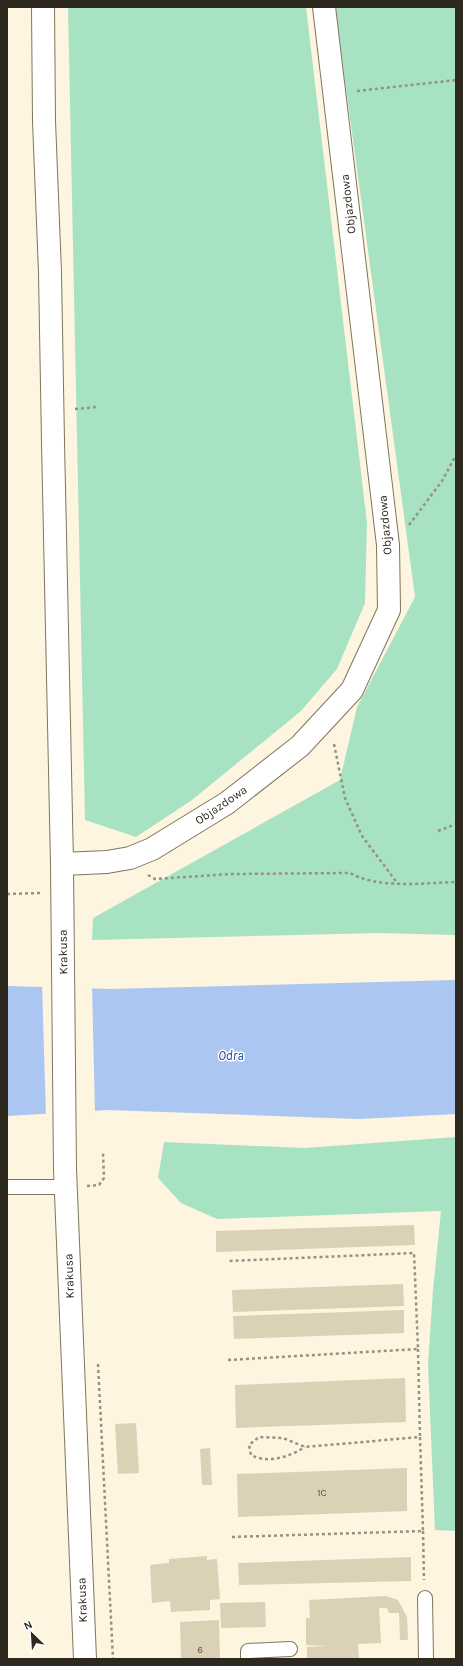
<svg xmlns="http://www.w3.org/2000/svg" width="463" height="1666" font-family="Karla,sans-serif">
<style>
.green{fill:#a7e3c3}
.water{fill:#acc6f2}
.pier{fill:#fdf5df}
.building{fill:#dbd1b6}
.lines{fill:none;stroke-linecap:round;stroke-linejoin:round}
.service-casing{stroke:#7f755d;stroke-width:16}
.minor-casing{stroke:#7f755d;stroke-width:24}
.primary-casing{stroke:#7f755d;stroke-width:24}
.path{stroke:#979181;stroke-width:2.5;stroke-dasharray:3 3;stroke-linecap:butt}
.service{stroke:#fff;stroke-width:14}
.minor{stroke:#fff;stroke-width:22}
.primary{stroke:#fff;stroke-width:22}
.primary-bridge-casing{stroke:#7f755d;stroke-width:24;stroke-linecap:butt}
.primary-bridge{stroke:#fff;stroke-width:22}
.labels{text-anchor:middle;stroke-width:3;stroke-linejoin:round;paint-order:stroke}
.number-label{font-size:10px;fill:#585345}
.street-label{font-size:12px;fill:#2d291f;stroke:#fff}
.water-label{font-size:13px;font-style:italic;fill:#184295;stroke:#fff}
</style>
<rect width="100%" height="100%" fill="#fdf5df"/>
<!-- green -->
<g class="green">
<path d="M68,7H306L367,523L365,603L337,669L301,711L192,800L136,837L85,820Z"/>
<path d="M335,7H456V935L379,933L92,940L93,918L340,780L357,707L415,597Z"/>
<path d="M456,1137V1531L435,1530L428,1365L433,1290L441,1211L217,1219L181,1203L158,1178L164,1142L304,1148Z"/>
</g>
<!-- water -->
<path class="water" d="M456,980V1114L358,1119L108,1110L7,1116V986L111,989Z"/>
<!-- pier -->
<path class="pier" d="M42,985L92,986L95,1113L46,1116Z"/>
<!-- building -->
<g class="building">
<path d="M414,1225L415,1245L216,1252V1231Z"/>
<path d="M403,1284L404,1306L233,1312L232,1290Z"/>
<path d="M404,1310V1333L234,1339L233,1316Z"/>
<path d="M405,1378L406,1422L236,1428L235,1385Z"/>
<path d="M136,1423L139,1473L118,1474L115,1424Z"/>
<path d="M210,1448L212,1485H202L200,1449Z"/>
<path d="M407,1468V1511L238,1517L237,1474Z"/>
<path d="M207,1556V1560L217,1559L220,1599L210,1600V1610L171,1612L170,1601L152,1603L150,1565L169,1563V1559Z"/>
<path d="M411,1557V1581L239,1585L238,1563Z"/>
<path d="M386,1596L398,1600L407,1617L408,1640H400L399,1613H389L387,1608H379L381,1643L358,1644L359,1659H307V1647L327,1646L306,1645V1618H310L309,1600Z"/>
<path d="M265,1602L266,1627L221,1628L220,1603Z"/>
<path d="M219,1620L220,1659H181L180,1622Z"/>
</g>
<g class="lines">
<defs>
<g id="service">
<path d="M7,1187H66"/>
<path d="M425,1598L426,1659"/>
<path d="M248,1659V1651L290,1649"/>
</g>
<path id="minor" d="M62,864L107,862L130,858L152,849L227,803L300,746L352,690L389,610L388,545L324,7"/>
<g id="primary">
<path d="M43,7L44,121L50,273"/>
<path d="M53,442L62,864L65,1169L85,1659"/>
</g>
</defs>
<!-- service casing -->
<use href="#service" class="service-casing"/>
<!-- minor casing -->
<use href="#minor" class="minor-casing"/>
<!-- primary casing -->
<use href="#primary" class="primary-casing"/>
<!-- path -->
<g class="path">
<path d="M357,91L456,80"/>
<path d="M75,409L97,407"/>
<path d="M409,525L442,481L456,455"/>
<path d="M334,744L345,798L362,836L398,884"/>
<path d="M438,831L456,824"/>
<path d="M148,875L155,879L231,874L350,873C378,889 424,883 456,882"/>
<path d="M7,894L40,893"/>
<path d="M87,1186L99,1185L104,1178L103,1153"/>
<path d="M418,1349L420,1437"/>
<path d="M228,1360L418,1349L414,1253L229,1261"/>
<path d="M98,1364L113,1659"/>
<path d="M423,1531L424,1580"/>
<path d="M232,1537L423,1531L420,1437L305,1447L283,1438L259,1437L249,1445L251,1455C268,1464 289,1457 305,1447"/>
</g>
<!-- service -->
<use href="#service" class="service"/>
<!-- minor -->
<use href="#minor" class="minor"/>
<!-- primary -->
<use href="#primary" class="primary"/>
<defs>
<path id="primary-bridge" d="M50,273L53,442"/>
</defs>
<!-- primary-bridge casing -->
<use href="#primary-bridge" class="primary-bridge-casing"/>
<!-- primary-bridge -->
<use href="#primary-bridge" class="primary-bridge"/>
</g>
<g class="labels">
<!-- number labels -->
<g class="number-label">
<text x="322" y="1496">1C</text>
<text x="200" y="1653">6</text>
</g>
<!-- street labels -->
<g class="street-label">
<text transform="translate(348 204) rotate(-97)" y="4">Objazdowa</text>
<text transform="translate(385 525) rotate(-95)" y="4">Objazdowa</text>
<text transform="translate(221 805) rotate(-34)" y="4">Objazdowa</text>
<text transform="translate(63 952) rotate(-91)" y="4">Krakusa</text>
<text transform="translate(69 1276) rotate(-92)" y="4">Krakusa</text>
<text transform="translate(82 1600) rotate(-92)" y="4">Krakusa</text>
</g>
<!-- water labels -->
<g class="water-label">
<text x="231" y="1060">Odra</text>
</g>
</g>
<!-- border -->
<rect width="463" height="1666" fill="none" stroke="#2d291f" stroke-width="16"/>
<!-- north arrow -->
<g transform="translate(32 1634) rotate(335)" stroke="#ffffff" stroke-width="3" paint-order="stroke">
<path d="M0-3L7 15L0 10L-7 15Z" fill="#2d291f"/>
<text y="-6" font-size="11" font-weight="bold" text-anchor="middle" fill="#2d291f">N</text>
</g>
</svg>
